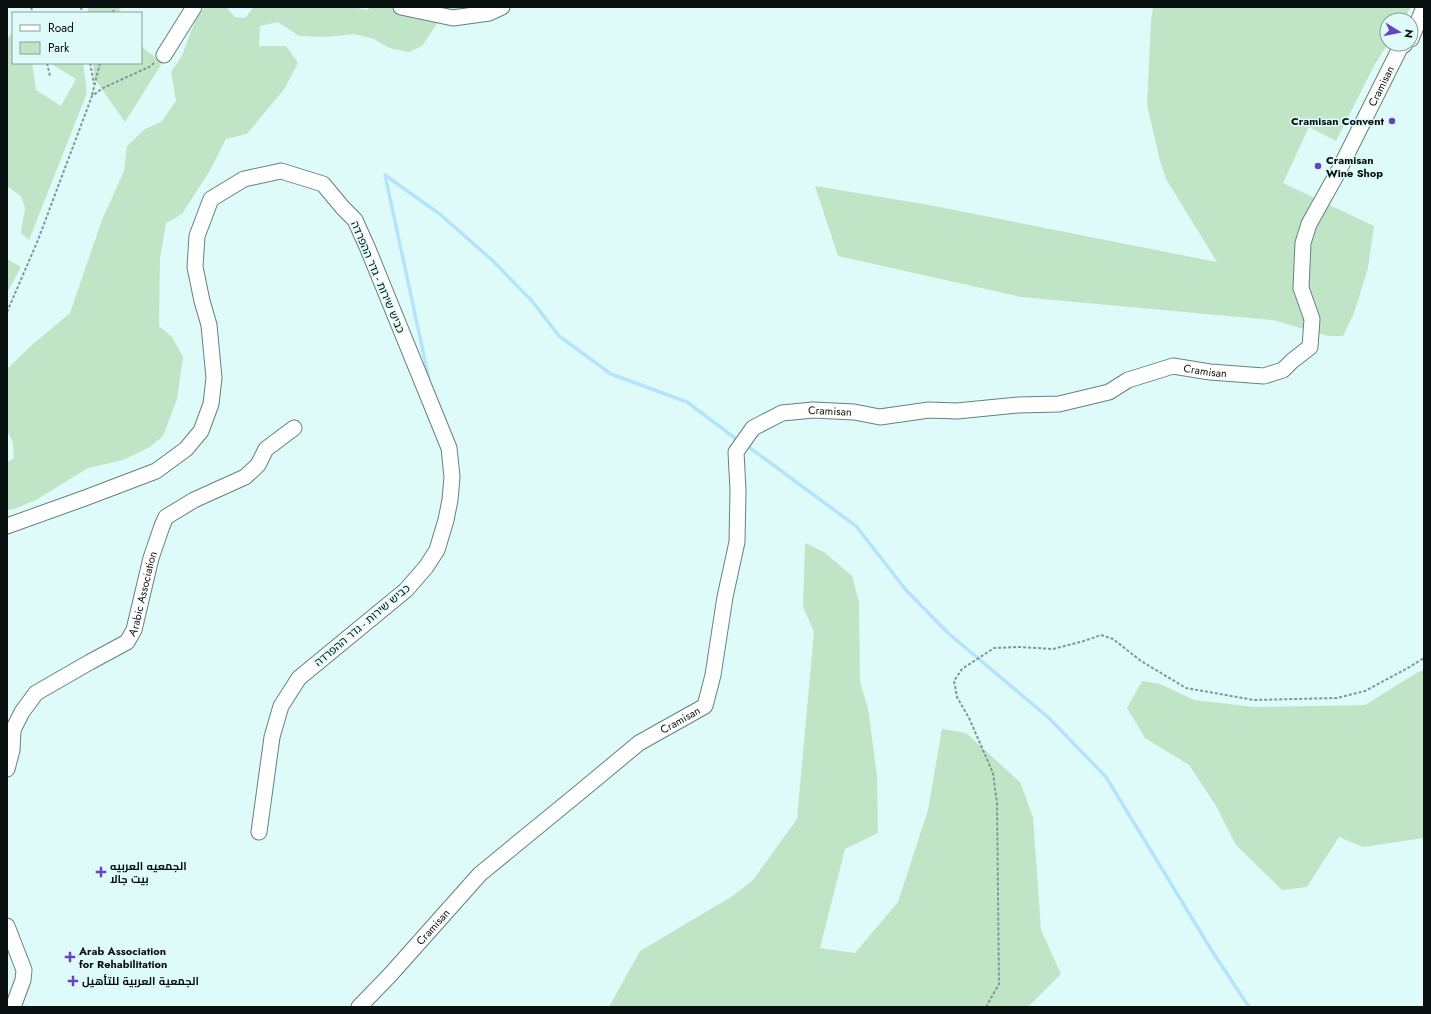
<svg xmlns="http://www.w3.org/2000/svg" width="1431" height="1014" font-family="Jost,Cairo,'Noto Sans Hebrew',sans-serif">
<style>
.green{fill:#bfe5c6}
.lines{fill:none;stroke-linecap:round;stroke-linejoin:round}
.stream{stroke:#b4e4fc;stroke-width:3.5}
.minor-casing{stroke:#67807e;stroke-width:17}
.path{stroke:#829694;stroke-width:2;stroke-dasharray:3 2;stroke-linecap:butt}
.minor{stroke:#fff;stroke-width:15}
.poi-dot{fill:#6544bd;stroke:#dffbf9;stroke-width:1.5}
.labels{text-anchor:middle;stroke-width:3;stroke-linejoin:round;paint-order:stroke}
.street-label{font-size:11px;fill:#07100f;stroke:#dffbf9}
.poi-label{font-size:11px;font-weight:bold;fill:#07100f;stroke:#dffbf9;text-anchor:start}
</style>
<rect width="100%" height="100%" fill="#dffbf9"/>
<!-- green -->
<g class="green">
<path d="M88,7H121L119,13H88Z"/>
<path d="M205,7H226L235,17L245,18L254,7H352L367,10L371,7H479L442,16L422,46L409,52L389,48L374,39L354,34L327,37L299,36L278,22L260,26L259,46H286L298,63L285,88L247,134L226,139L209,172L182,214L166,223L160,258L159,326L172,337L183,357L177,399L163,436L150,447L123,460L88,468L36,500L14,509L7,510V462L14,458L13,443L7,430V369L33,344L70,313L102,220L124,171L127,146L145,129L161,122L176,101L171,72C175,66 180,60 183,53C189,38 194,19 205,7Z"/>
<path d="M1153,7H1409L1410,9L1403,20H1387L1388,44L1375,64L1336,141L1309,127L1283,183L1374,226L1368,268L1354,313L1343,336H1328L1273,320L1021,297L838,256L815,186L929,205L1217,262L1166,179L1160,161L1147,105L1151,21Z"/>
<path d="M11,34L13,35V63H32L36,90L61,106L76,79L53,65L52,63H83L87,93L29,240L21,233L25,208L21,196L7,186V39Z"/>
<path d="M141,46L162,63L125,122L94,78L93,63H141Z"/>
<path d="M7,259L21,267L7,293Z"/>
<path d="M805,543L824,552L852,576L859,602L860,682L868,708L877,776L878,833L845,849L820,948L855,953L898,902L928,810L942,729L966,733L1020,782L1033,817L1041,930L1061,974L1028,1007H609L640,951L731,897L753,880L797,819L814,632L803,607Z"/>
<path d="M1424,670V838L1363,847L1339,837L1307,887L1282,890L1236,845L1216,806L1189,765L1145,738L1127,708L1142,681L1160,684L1194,700L1255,707L1365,705L1418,672Z"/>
</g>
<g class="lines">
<!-- stream -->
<g class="stream">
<path d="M429,379L385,175L441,215L493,261L532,301L559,336L611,374L687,402L739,441"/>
<path d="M746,445L856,526L906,590L948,633L1049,718L1106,777L1212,951L1249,1007"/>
</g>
<defs>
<g id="minor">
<path d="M401,7L453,18L489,13L502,7"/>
<path d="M1411,39L1424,7"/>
<path d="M164,55L194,7"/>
<path d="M7,526L85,498L156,471L186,449L201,431L211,404L214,378L209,325L202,301L195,267L197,236L211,199L244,179L281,171L323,184L343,208L355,220L368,249L449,448L452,477L450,500L446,520L437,550L426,567L406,590L299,678L281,706L272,737L259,832"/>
<path id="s1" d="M7,769L12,750L13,730L22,712L36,693L90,662L127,642L134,630L151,558L162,526L166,517L194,500L245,477L258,465L266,449L294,428"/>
<path d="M7,926L24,970L23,980L13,1007"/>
<path id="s2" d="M359,1007L390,975L480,874L580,792L639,743L705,706L713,675L725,597L737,542L738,490L736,452L753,428L782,413L813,410L854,412L880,417L929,410L957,411L1018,405L1059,404L1109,392L1128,380L1173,366L1210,372L1264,376L1283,370L1292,361L1310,347L1312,319L1301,288L1303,243L1309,224L1338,172L1400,48L1405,44"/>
</g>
</defs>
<!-- minor casing -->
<use href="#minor" class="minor-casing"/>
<!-- path -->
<g class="path">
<path d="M31,7L33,13"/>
<path d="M81,7L82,13"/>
<path d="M113,13L114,7"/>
<path d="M47,63L50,76"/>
<path d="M90,63L94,84"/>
<path d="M92,95L100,63"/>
<path d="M7,312L38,240L92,96L103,88L149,67L154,63"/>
<path d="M986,1007L999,984L997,803L993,773L969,718L957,697L954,681L962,669L994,648L1019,647L1053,649L1084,641L1101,635L1113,639L1141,661L1186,688L1254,700L1337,698L1365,691L1406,669L1424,658"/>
</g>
<!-- minor -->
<use href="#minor" class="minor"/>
</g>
<!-- markers -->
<g class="poi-dot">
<circle cx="1392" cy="121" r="4"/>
<circle cx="1318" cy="166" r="4"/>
<path d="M99 866h4v4h4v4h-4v4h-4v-4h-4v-4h4z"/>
<path d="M68 951h4v4h4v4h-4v4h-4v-4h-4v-4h4z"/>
<path d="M71 975h4v4h4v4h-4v4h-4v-4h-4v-4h4z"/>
</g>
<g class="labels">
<!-- street labels -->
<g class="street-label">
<text dy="4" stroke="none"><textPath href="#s2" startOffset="1609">Cramisan</textPath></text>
<text transform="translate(378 277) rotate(67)" y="4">כביש שירות - גדר ההפרדה</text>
<text dy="4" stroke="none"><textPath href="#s2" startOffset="1213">Cramisan</textPath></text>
<text dy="4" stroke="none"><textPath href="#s2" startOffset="829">Cramisan</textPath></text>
<text dy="4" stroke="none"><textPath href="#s1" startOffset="239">Arabic Association</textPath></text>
<text transform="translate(362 625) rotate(-40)" y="4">כביש שירות - גדר ההפרדה</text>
<text dy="4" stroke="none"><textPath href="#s2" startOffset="433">Cramisan</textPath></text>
<text dy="4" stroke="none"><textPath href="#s2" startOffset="109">Cramisan</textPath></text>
</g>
<!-- poi labels -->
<g class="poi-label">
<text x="1384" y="125" text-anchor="end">Cramisan Convent</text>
<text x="1326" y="164">Cramisan<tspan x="1326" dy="13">Wine Shop</tspan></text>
<text x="110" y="870">الجمعيه العربيه<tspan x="110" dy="13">بيت جالا</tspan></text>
<text x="79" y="955">Arab Association<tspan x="79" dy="13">for Rehabilitation</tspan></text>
<text x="82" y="985">الجمعية العربية للتأهيل</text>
</g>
</g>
<!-- border -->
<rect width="1431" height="1014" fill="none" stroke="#07100f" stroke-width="16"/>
<!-- legend -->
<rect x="12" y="12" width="130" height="52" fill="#dffbf9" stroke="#899d9b"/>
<rect x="20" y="25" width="20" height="6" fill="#ffffff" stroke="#899d9b"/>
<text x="48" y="32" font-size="12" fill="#07100f">Road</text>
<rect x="20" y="42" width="20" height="12" fill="#bfe5c6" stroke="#899d9b"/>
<text x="48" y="52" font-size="12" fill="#07100f">Park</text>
<!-- north arrow -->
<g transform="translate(1399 32) rotate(100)"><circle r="19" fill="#dffbf9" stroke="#899d9b"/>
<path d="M0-3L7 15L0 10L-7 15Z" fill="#6544bd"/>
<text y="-6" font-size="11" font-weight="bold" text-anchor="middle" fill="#07100f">N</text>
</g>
</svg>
